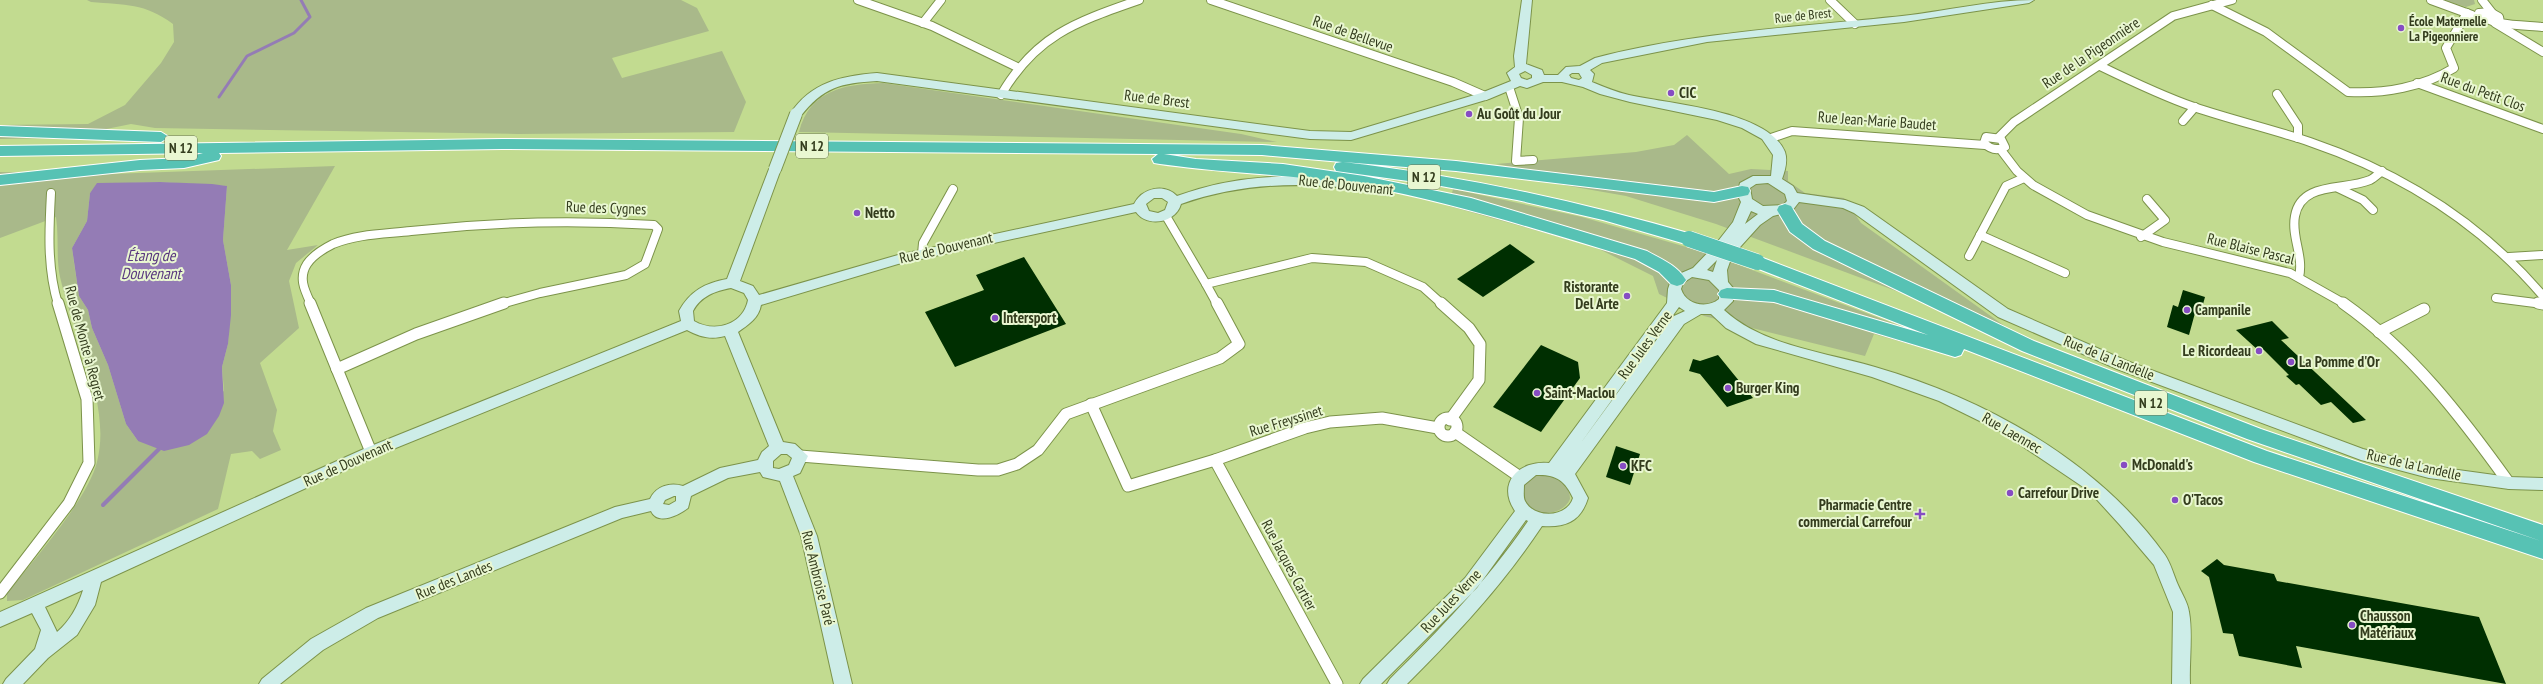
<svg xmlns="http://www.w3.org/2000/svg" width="2543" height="684" font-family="'PT Sans Narrow',sans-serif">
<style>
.green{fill:#a9b98a;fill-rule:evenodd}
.water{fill:#947cb5}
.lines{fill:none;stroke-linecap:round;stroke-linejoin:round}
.stream-far1{stroke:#947cb5;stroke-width:3}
.stream{stroke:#947cb5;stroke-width:4}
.building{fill:#002f01}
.street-far1-casing{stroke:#7c934a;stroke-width:10}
.street-casing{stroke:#7c934a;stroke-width:13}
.secondary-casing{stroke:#7c934a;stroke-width:2}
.highway-casing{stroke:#fff;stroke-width:2}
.street-far1{stroke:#fff;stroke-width:8}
.street{stroke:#fff;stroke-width:11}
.secondary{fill:#cdede8;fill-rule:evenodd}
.highway{fill:#57c2b4;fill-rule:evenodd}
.secondary-bridge-casing{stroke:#7c934a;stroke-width:14;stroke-linecap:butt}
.highway-bridge-casing{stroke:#fff;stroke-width:17;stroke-linecap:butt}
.secondary-bridge{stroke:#cdede8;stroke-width:12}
.highway-bridge{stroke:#57c2b4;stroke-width:16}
.poi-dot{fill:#864cc3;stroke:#e9f7d1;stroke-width:1.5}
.labels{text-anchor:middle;stroke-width:4;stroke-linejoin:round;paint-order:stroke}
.far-street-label{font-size:13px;fill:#333c1d;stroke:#e9f7d1}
.far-poi-label{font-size:13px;font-weight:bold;fill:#333c1d;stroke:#e9f7d1;text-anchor:start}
.shield{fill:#e9f7d1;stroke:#6a7453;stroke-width:1}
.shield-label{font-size:14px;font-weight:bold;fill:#333c1d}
.street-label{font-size:15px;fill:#333c1d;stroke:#e9f7d1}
.poi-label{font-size:15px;font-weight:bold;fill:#333c1d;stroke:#e9f7d1;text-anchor:start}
.water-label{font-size:16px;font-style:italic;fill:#59377f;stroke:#e9f7d1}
</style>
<rect width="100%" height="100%" fill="#c2db90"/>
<!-- green -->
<g class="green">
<path d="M87,0H681L697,8L709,31L612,58L622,78L722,51L746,102L734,132L518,134L155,128L131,124L62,138L0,139V125L88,124L125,105L161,63L174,42L173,24C145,3 125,5 91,2Z"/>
<path d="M2443,0H2474L2475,4L2466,7Z"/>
<path d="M883,83L1241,134L1277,142L799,132C809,90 845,84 883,83Z"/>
<path d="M1687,135L1729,174L1751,169L1788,171V181L1805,193L1844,198L1861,223L2006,327L1936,294L1923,301L1716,224L1626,196L1558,184L1559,175L1496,164L1636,152L1674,145Z"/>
<path d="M335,166L287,250L318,245L296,263L289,281L299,328L260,363L277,410L273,431L281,450L260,459L252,451L231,454L218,509L23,600L7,601V594C32,561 87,501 97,462C112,404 73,334 60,277C56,259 59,236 56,217L0,238V172L110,174ZM160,182L227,186L223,240L231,285L228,344L222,367L224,391L138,441L126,424L108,365L92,328L88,310L79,296L74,263L72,248L87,221L90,193L97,184Z"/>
<path d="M1453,189L1582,217L1707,253L1911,330L1916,346L1874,334L1865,356L1704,316L1659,294L1653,276L1595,247L1449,206Z"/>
<path d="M1541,474C1556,477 1570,481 1570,499C1563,517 1528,519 1523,497C1522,493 1523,488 1523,484L1533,475Z"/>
</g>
<!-- water -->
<path class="water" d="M160,182L212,184L227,186L223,240L231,285V315L228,344L222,367L224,403L219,416L207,434L189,445L164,451L138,441L126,424L108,365L92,328L88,310L79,296L72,248L87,221L90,193L97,183Z"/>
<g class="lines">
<!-- stream-far1 -->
<path class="stream-far1" d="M219,97L247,56L294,33L310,17L301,0"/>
<!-- stream -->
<path class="stream" d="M103,505L159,449"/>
</g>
<!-- building -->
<g class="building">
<path d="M1510,244L1535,262L1483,297L1457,279Z"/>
<path d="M1024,257L1066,324L955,367L925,312L984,290L976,275Z"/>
<path d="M2183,290L2205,297L2200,315L2195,313L2189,335L2167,327L2173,305L2178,307Z"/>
<path d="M2272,321L2289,338L2281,340L2366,420L2353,423L2331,402L2321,405L2299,384L2296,385L2286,376L2289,375L2264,350L2259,351L2236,330Z"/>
<path d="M1541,345L1578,362L1580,378L1541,432L1493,407Z"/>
<path d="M1718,355L1753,398L1727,407L1700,374L1689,371L1693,359L1700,361Z"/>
<path d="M1616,446L1640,454L1630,485L1606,477Z"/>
<path d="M2217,559L2224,565L2274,574L2277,581L2479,617L2506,684L2296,646L2302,668L2239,656L2233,634L2223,633L2209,577L2201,571Z"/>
</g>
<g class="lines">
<defs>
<g id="street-far1">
<path d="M858,0L932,26L1017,67"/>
<path d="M1211,0L1453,82L1485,96"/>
<path d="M1830,0L1855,24"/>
<path d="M2431,0L2472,15"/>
<path d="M2482,0L2493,14"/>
<path d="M2212,5L2266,32L2348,92C2384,94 2423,87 2454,68L2446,48L2467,13"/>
<path d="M2500,22L2499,17L2490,12L2479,13C2487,26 2527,25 2543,27"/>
<path d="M923,23L941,0"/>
<path d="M2495,23L2543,52"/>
<path d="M2100,66C2131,81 2162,96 2194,107C2232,120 2272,129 2310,142C2401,173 2480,222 2543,296"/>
<path d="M2417,83L2543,129"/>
<path d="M1509,87L1519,118L1516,161L1533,160"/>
<path d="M2277,94L2298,126V138"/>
<path d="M1001,95C1036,35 1076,22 1139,0"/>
<path d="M2183,121L2195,107"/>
<path d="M1986,137L2001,139L2005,147C1997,151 1990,149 1984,143Z"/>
<path d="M1998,138L2014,122L2173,16L2232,0"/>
<path d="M1768,139L1792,131L1985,145"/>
<path d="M2001,150L2017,171L2033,185L2087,215L2163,242L2290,273L2345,304"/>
<path d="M2338,188L2363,200L2373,210"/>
<path d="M51,193C49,230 47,268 58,304"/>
<path d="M1166,216L1206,284L1312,258L1366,262L1423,287L1442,304"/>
<path d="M1980,235L2065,273"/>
<path d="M2141,237L2165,220L2147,199"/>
<path d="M922,254L923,243L953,189"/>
<path d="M1969,256L2006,186L2024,178"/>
<path d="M2509,257L2543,255"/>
<path d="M2299,277C2304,256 2291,237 2295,216C2301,181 2344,191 2370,180C2374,178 2378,174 2382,171"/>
<path d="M1206,284L1217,304"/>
<path d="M2496,298L2543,304"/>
<path d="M311,304C305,291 298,278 307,264C313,255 323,249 333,244C357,234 385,234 411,231C492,222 572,220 654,225L658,229L645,264L626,275L540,293L501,304"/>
</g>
<g id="street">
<path d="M310,303L337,369"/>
<path d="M1441,303L1469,328L1480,344L1479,380L1450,420"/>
<path d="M2343,303C2411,351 2461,416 2509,483"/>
<path d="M2538,303L2543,304"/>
<path d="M2379,332L2424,309"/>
<path d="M337,369L371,452"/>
<path d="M337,369L416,334L504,303"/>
<path d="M1091,404L1128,486L1215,460L1305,428L1330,422L1382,418L1438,428"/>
<circle cx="1448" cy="427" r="9"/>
<path d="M1455,432L1520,477"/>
<path d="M800,456L978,470H998L1017,464L1038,450L1066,414L1220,358L1239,344L1217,303"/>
<path d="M1215,460L1337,684"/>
<path d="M0,593L69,503L89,463L87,399L58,303"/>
</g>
<g id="secondary">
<path d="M1522,0H1532L1526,64L1542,70L1544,75H1558L1566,67L1580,66L1595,58C1695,32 1799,27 1902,16C1946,11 1990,0 2034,0L2029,3L1904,22L1707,42L1602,63L1590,70L1594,74L1592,82C1604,87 1616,92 1629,95C1668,104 1768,110 1785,152C1788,161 1785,171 1782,179L1793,186L1797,193L1845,200L1864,207L2008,309L2127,361L2363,449L2429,466L2509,477L2543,478V490L2509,489L2429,478L2361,460L2117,369L1998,317L1854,213L1843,208L1799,202L1792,211L1773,216L1760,225L1732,256L1727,270L1728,282L1733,288V301L1724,310C1763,346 1825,352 1875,367C1985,399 2097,460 2165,555C2171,564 2174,576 2178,585C2182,594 2188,603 2189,612C2193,633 2189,662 2190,684H2172L2173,612L2154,565L2120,525L2089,491L2000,431L1939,401L1872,377L1756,344L1726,328L1711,314H1701L1684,324L1575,474L1588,498C1581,521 1566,528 1542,526C1502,586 1458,633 1407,684H1387L1390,679C1440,629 1488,580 1528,521L1526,520L1477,588L1381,684H1360L1363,679L1465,578L1515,511C1496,483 1519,460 1549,463L1667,303L1668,289L1672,277L1693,268L1715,245L1733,222L1741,202L1737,194L1740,183L1753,176H1771L1773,155L1762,139L1742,128L1717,120L1630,102L1600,94L1583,87L1562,82H1543L1527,88L1520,86L1489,99L1351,140L1310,139L877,81C841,83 823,87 800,117H792L790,114C811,82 841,76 877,73L1310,131L1351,132L1481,93L1511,81L1507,73L1515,67L1514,56ZM1525,71L1532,75V78L1527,80L1521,78L1519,74ZM1572,73H1579L1582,78L1579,80L1571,78L1569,75ZM1768,183L1785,194L1787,201L1783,205L1763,206L1752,199L1750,188L1756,184ZM1751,211L1758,214L1745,224ZM1717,260L1713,272L1707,270ZM1692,277L1709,280L1719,290V299C1707,309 1686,305 1681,289L1683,283ZM1679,307L1685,311L1674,316L1580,444ZM1536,475C1555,474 1565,480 1573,498C1567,518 1534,519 1525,501C1523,497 1524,490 1524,485Z"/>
<path d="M775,165L781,169L740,281L753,286L759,295L898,255L1134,204C1142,188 1164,183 1177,196C1237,174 1297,173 1359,181L1365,185L1359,189C1298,182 1240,183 1181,204C1176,223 1147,228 1136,212L898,264L761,305C759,318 748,325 738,332L783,442L795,444L808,456L800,473L793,476L817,536L852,684H834L801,536L780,481L763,477L760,472L728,478L691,496L688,508C679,515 658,526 651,511L622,518L378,618L323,650L280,684H259L262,679L311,639L366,608L615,507L650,499C656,486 670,482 683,486L720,468L758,460L762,452L769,446L725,336C711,340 700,337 687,330L376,456L101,582L95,605L77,635L48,658L23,684H3L6,679L35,649L41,630L32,613L0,627V612L366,448L681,321L679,311C690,291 705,283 727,279L769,169ZM1154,198H1162L1168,202L1165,210L1158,213L1149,211L1146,204ZM731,288L744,293L748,300C743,325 715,333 694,321L693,311C701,296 715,291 731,288ZM781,454H787L792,458L789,465L779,469L773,468V461ZM674,496H676V501L669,505L663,504L665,500ZM83,590C78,606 70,621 57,632L45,607Z"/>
</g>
<g id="highway">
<path d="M0,126L161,132L169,137L161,142L0,136Z"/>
<path d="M502,139L1262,145L1456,161L1714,192L1742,186L1748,187L1750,191L1748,195L1714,202L1456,171L1343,162C1463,176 1579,201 1695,235L1697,239L1695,243L1689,245L1603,220L1517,200L1430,184L1336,171L1334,167L1336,163L1342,162L1262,155L1164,154L1196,159L1283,164L1364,176L1471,198L1647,251C1661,259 1677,265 1686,280L1683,284L1677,286L1671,284L1659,272L1635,259C1545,232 1456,203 1364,186C1296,174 1228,174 1160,164L1154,163L1152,159L1158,154L502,149L219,153L221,156L219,160L184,168L140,170L0,185V175L140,160L184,158L203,153L0,156V146Z"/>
<path d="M1785,204L1791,206L1802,224L1825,241L2034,341L2261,429L2543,525V559L2254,462L1964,349L1961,355L1955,357L1774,302L1721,298L1718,294L1721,290L1727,288L1774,290L1928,335L1751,266L1748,262L1751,258H1763L2267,451L2541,541L2247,439L2022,351L1813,249L1790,232L1777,210L1779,206Z"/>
</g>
</defs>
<!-- street-far1 casing -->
<use href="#street-far1" class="street-far1-casing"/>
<!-- street casing -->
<use href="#street" class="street-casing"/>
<!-- secondary casing -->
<use href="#secondary" class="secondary-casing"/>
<!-- highway casing -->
<use href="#highway" class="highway-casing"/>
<!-- street-far1 -->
<use href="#street-far1" class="street-far1"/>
<!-- street -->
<use href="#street" class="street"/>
<!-- secondary -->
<use href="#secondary" class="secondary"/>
<!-- highway -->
<use href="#highway" class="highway"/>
<defs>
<path id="secondary-bridge" d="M775,169L796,114"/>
<path id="highway-bridge" d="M1689,239L1757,262"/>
</defs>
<!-- secondary-bridge casing -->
<use href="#secondary-bridge" class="secondary-bridge-casing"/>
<!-- highway-bridge casing -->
<use href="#highway-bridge" class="highway-bridge-casing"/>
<!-- secondary-bridge -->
<use href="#secondary-bridge" class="secondary-bridge"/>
<!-- highway-bridge -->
<use href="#highway-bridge" class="highway-bridge"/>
</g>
<!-- markers -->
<g class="poi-dot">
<circle cx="2401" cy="28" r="4"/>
<circle cx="1671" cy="93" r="4"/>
<circle cx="1469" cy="114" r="4"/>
<circle cx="857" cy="213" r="4"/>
<circle cx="1627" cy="296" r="4"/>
<circle cx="2187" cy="310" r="4"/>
<circle cx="995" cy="318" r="4"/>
<circle cx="2259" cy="351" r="4"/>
<circle cx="2291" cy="362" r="4"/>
<circle cx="1728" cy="388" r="4"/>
<circle cx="1537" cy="393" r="4"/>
<circle cx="2124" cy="465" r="4"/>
<circle cx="1623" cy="466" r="4"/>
<circle cx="2010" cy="493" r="4"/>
<circle cx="2175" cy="500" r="4"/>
<path d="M1918 508h4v4h4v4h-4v4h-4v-4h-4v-4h4z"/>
<circle cx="2352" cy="625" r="4"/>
</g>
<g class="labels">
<!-- far-street labels -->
<g class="far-street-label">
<text transform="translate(1803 15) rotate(-6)" y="5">Rue de Brest</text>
</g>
<!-- far-poi labels -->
<g class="far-poi-label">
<text x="2409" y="26">École Maternelle<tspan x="2409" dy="15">La Pigeonniere</tspan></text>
</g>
<!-- shield labels -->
<g class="shield">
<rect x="796" y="134" width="32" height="24" rx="3"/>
<rect x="165" y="136" width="32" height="24" rx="3"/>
<rect x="1408" y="165" width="32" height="24" rx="3"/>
<rect x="2135" y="391" width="32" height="24" rx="3"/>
</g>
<g class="shield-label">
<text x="812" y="151">N 12</text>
<text x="181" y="153">N 12</text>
<text x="1424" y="182">N 12</text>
<text x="2151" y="408">N 12</text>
</g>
<!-- street labels -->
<g class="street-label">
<text transform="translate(1353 34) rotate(19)" y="5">Rue de Bellevue</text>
<text transform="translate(2091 53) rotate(-34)" y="5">Rue de la Pigeonnière</text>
<text transform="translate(2483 92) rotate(20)" y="5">Rue du Petit Clos</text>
<text transform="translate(1157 99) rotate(7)" y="5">Rue de Brest</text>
<text transform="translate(1877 121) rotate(4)" y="5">Rue Jean-Marie Baudet</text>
<text transform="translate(1346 185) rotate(6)" y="5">Rue de Douvenant</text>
<text transform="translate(606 208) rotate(2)" y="5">Rue des Cygnes</text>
<text transform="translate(946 248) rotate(-13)" y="5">Rue de Douvenant</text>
<text transform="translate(2251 249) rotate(14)" y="5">Rue Blaise Pascal</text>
<text transform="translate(85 343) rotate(75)" y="5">Rue de Monte à Regret</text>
<text transform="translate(1645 345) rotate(-54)" y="5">Rue Jules Verne</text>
<text transform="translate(2109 358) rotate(22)" y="5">Rue de la Landelle</text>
<text transform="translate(1286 421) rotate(-17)" y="5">Rue Freyssinet</text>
<text transform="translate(2012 433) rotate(30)" y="5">Rue Laennec</text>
<text transform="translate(348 463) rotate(-24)" y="5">Rue de Douvenant</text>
<text transform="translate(2414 465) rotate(13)" y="5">Rue de la Landelle</text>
<text transform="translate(1289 565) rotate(62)" y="5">Rue Jacques Cartier</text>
<text transform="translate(818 578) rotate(76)" y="5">Rue Ambroise Paré</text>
<text transform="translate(454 580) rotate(-22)" y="5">Rue des Landes</text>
<text transform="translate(1451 601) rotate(-47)" y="5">Rue Jules Verne</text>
</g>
<!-- poi labels -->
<g class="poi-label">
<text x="1679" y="98">CIC</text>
<text x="1477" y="119">Au Goût du Jour</text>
<text x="865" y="218">Netto</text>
<text x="1619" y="292" text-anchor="end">Ristorante<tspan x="1619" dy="17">Del Arte</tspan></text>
<text x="2195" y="315">Campanile</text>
<text x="1003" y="323">Intersport</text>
<text x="2251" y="356" text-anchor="end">Le Ricordeau</text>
<text x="2299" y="367">La Pomme d'Or</text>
<text x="1736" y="393">Burger King</text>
<text x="1545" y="398">Saint-Maclou</text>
<text x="2132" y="470">McDonald's</text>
<text x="1631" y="471">KFC</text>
<text x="2018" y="498">Carrefour Drive</text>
<text x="2183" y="505">O'Tacos</text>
<text x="1912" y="510" text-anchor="end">Pharmacie Centre<tspan x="1912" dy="17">commercial Carrefour</tspan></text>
<text x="2360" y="621">Chausson<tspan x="2360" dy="17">Matériaux</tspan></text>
</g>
<!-- water labels -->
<g class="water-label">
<text x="151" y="261">Étang de<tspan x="151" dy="18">Douvenant</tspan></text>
</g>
</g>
</svg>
